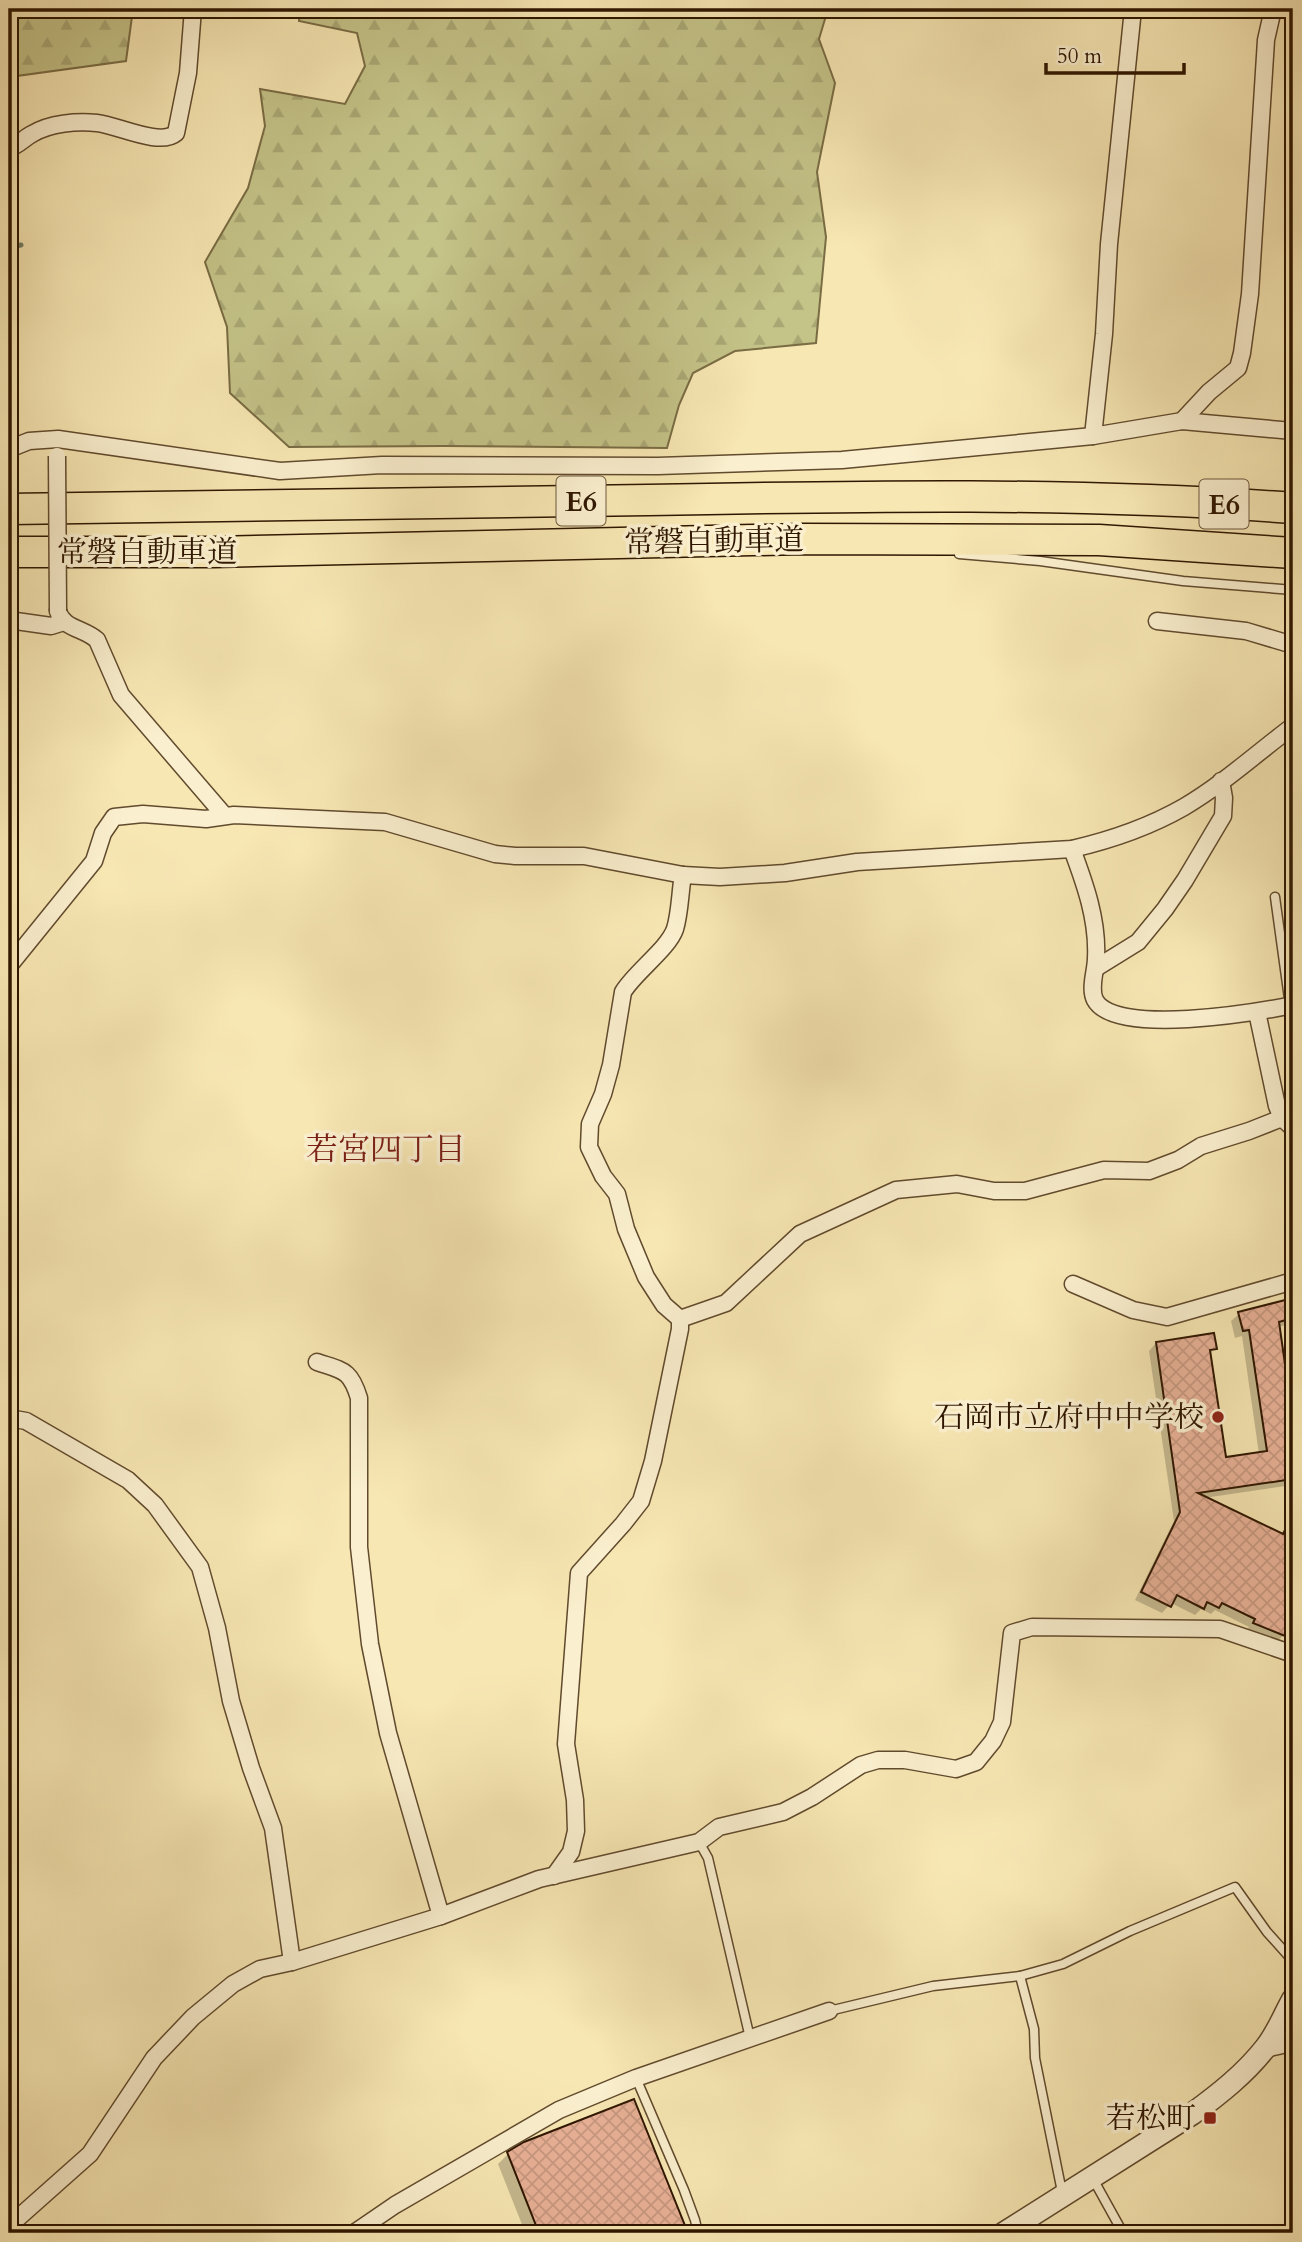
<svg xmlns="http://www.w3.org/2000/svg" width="1302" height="2242" font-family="Cardo,'Noto Serif JP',serif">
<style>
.forest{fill:url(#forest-firs);stroke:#7a6c44;stroke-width:2}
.shadow{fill:#0003}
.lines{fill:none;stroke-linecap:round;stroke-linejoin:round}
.stream{stroke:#717c67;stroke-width:5}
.building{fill:url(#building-cross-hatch);stroke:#2f1600;stroke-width:2}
.service-casing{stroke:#614a2d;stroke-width:11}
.minor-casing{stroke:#614a2d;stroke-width:19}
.tertiary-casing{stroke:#614a2d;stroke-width:24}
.motorway-casing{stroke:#2f1600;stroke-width:33}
.service{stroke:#faefce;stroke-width:8}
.minor{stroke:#faefce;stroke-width:16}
.tertiary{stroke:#faefce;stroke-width:21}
.motorway{stroke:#f7e7b3;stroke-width:30}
.minor-bridge-casing{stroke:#614a2d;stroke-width:19;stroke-linecap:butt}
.minor-bridge{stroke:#faefce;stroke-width:16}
.poi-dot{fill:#8f2418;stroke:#faefce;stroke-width:2.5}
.labels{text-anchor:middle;stroke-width:7;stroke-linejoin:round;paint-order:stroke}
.shield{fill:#faefce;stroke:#6c573e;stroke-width:2}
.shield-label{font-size:28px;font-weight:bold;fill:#2f1600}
.street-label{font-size:30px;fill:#2f1600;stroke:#faefce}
.poi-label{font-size:30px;fill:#2f1600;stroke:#faefce;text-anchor:end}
.neighbourhood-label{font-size:32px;fill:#7a1f14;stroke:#faefce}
</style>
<defs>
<pattern id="forest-firs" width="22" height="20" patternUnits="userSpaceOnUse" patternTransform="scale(1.75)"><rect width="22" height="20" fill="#c4c388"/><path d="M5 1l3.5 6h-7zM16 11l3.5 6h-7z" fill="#a9a774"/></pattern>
<pattern id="building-cross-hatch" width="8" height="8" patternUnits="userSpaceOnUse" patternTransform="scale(1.75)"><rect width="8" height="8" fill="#e8b197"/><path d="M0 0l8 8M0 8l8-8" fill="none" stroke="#c79880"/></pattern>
</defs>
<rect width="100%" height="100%" fill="#f7e7b3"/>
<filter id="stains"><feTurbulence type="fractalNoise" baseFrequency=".00286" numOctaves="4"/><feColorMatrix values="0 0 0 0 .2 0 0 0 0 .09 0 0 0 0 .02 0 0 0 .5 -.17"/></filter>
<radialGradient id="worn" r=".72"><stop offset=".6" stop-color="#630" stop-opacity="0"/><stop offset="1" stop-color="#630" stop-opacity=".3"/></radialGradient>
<!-- forest -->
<g class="forest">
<path d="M9,9H133L126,61L9,77Z"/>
<path d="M300,9H828L819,39L835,83L817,172L826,237L816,343L735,351L693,373L679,405L667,448L443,446L289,447L230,393L227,327L205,262L248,188L265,126L260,89L345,104L365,66L357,33L299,21Z"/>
</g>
<!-- shadow -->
<g class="shadow">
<path d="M1293,1300V1323L1278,1327L1285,1373L1293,1372V1485L1204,1498L1280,1535L1288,1527L1293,1529V1615L1284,1635L1276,1642L1247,1630L1249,1627L1215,1610L1211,1614L1201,1609L1195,1615L1171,1603L1162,1613L1135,1600L1174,1521L1149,1351L1156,1343L1215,1348L1209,1354L1224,1459L1259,1454L1242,1336L1235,1338L1231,1321L1239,1314Z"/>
<path d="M508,2154L685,2230L682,2233H523L525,2232L498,2164Z"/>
</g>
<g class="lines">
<!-- stream -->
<path class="stream" d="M9,247L21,245"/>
</g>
<!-- building -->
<g class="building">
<path d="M1293,1298V1318L1279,1322L1286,1371L1293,1370V1479L1198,1493L1283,1534L1293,1514V1619L1285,1636L1253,1623L1255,1619L1222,1603L1219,1608L1207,1602L1204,1609L1177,1595L1171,1607L1141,1592L1180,1512L1156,1342L1214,1333L1217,1349L1210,1350L1226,1457L1267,1451L1249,1330L1243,1331L1238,1312Z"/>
<path d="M634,2099L688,2233H539L507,2152L524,2142Z"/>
</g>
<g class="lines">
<defs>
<g id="service">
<path d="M959,554L1040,561L1183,581L1293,590"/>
<path d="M1275,897L1290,1006"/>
<path d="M699,1842L708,1858L750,2038"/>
<path d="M1020,1976L1034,2029L1035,2058L1062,2192"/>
<path d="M829,2011L933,1986L1020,1976L1063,1964L1130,1931L1235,1887L1267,1932L1293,1961"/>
<path d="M636,2078L684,2190L695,2220L698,2233"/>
<path d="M1092,2177L1123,2233"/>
</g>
<g id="minor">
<path d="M9,148C18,146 24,138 32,134C50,123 77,121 97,123C117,125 160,147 176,133L188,73L193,9"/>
<path d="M1182,421L1209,392L1238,368L1242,353L1250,294L1266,40L1273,9"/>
<path d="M1093,436L1104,334L1109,244L1133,9"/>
<path d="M9,449L29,441L58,439L280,471L382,465L658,466L842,460L1093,436L1182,421L1293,431"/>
<path d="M58,611C63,629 84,628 97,640L121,695L224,815"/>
<path d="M9,620L51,626L64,622"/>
<path d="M1157,621L1246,631L1293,645"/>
<path d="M1072,849C1085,884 1098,920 1096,958C1096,971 1089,988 1095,1000C1115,1037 1258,1012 1293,1005"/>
<path d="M9,966L94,861L103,833L114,817L143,814L206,819L234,815L385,822L495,854L515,856H584L683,875L720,877L785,873L857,862L1072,849C1111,840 1149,827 1184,807C1223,784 1257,753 1293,726"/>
<path d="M1096,968L1138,942L1165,909L1185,880L1223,816L1224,798L1221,781"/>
<path d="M1257,1012L1277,1106L1282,1118L1293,1128"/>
<path d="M1073,1284L1133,1310L1167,1317L1293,1281"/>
<path d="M680,1319L726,1303L800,1234L896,1190L957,1184L994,1191H1025L1104,1170L1149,1171L1178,1160L1201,1146L1249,1131L1282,1118"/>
<path d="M317,1362C343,1371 350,1369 359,1398V1547L370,1644L388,1733L441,1916"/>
<path d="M9,1418L26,1421L128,1480L155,1505L200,1567L217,1628L231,1701L251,1768L273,1828L292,1962"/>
<path d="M554,1876L571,1852L576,1831L575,1800L566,1744L579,1573L623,1524L641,1501L653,1461L680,1329V1319L664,1305L646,1277L626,1229L617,1194L603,1176L589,1147L590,1124L603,1094L611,1065L623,992C635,972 668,949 675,929C680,913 680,892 683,875"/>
<path d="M9,2226L90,2154L154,2058L193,2017L233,1984L260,1969L292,1962L441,1916L539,1879L699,1842L719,1827L783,1812L812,1797L861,1765L878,1760H905L956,1769L976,1762L993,1741L1002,1722L1012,1633L1032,1627L1220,1629L1293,1654"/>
<path d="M354,2233L395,2205L559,2110L636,2078L829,2011"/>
</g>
<g id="tertiary">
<path d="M1267,2046L1293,2040"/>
<path d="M1004,2233L1192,2114C1218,2095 1245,2074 1266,2047C1277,2033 1284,2015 1293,1999"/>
</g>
<g id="motorway">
<path d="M9,509C222,508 435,504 648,500C863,496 1079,492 1293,508"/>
<path d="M9,552H214L802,539L1099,540L1293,553"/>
</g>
</defs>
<!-- service casing -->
<use href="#service" class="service-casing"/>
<!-- minor casing -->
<use href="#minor" class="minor-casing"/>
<!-- tertiary casing -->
<use href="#tertiary" class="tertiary-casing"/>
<!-- motorway casing -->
<use href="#motorway" class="motorway-casing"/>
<!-- service -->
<use href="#service" class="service"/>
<!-- minor -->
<use href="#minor" class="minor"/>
<!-- tertiary -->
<use href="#tertiary" class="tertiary"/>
<!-- motorway -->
<use href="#motorway" class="motorway"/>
<defs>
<path id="minor-bridge" d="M57,456L58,611"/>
</defs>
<!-- minor-bridge casing -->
<use href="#minor-bridge" class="minor-bridge-casing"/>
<!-- minor-bridge -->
<use href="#minor-bridge" class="minor-bridge"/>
</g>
<!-- markers -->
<g class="poi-dot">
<circle cx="1218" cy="1417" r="7"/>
<rect x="1203" y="2111" width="14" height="14" rx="3.5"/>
</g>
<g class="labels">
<!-- shield labels -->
<g class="shield">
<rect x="556.5" y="476.5" width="49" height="49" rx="5"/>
<rect x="1199.5" y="479.5" width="49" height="49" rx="5"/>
</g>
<g class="shield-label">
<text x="581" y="511">E6</text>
<text x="1224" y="514">E6</text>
</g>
<!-- street labels -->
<g class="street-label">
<text transform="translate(714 541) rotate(-1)" y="10">常磐自動車道</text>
<text x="147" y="562">常磐自動車道</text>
</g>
<!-- poi labels -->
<g class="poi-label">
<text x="1204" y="1427">石岡市立府中中学校</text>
<text x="1196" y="2128">若松町</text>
</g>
<!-- neighbourhood labels -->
<g class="neighbourhood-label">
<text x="386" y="1160">若宮四丁目</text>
</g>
</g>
<!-- margin -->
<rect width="1302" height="2242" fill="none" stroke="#f7e7b3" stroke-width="35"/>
<rect x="10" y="10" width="1281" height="2221" fill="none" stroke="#2f1600" stroke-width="3.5"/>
<rect x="18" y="18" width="1267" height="2207" fill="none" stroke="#2f1600" stroke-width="2"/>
<!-- scale -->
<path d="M1046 63v10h138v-10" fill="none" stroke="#2f1600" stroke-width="3.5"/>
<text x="1057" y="63" font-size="21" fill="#2f1600" stroke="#faefce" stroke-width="5" paint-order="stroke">50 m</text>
<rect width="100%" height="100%" filter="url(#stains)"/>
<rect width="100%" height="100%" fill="url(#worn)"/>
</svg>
